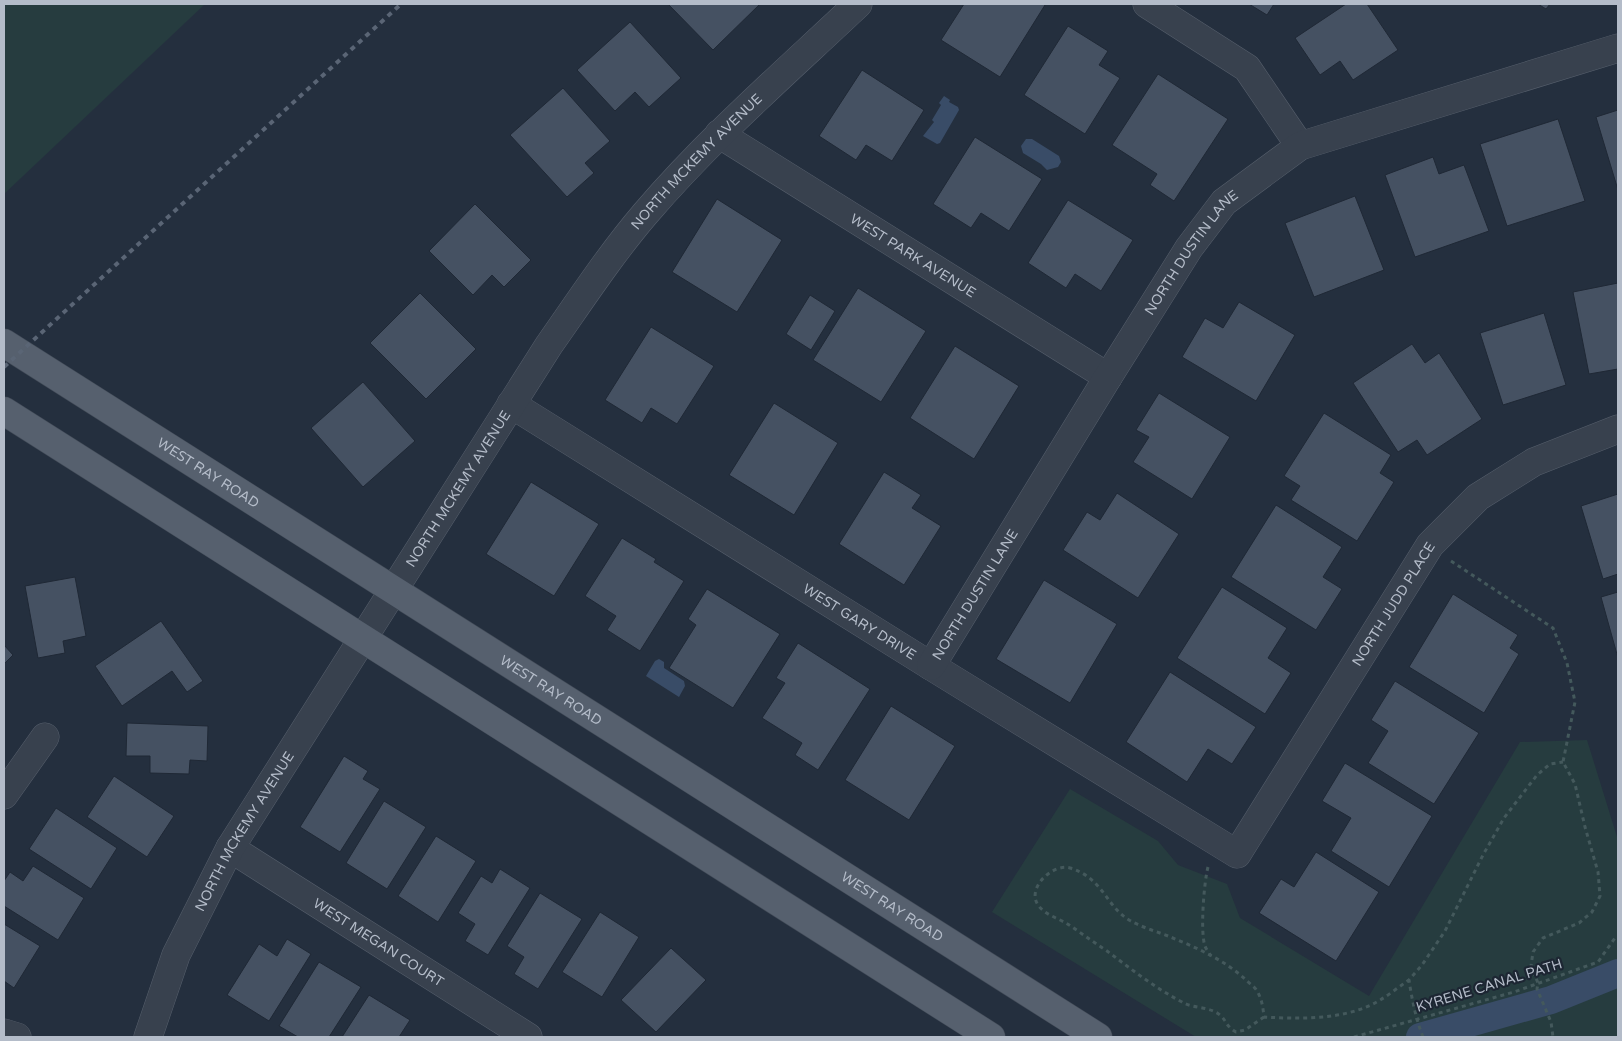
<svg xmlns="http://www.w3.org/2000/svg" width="1622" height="1041" font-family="'Varela Round',sans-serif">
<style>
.green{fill:#263c3f}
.water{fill:#394c67}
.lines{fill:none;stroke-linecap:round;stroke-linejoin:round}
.canal{stroke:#394c67;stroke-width:28}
.building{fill:#455162;stroke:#1f2835}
.minor-casing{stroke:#565f6c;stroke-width:29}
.major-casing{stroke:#414a57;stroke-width:29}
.path{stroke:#44595c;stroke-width:3;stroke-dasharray:4 4;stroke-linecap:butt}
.minor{stroke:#38414e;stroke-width:28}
.major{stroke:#56606e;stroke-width:28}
.rail{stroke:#5a6575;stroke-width:4;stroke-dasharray:5 5;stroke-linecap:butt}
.labels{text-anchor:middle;stroke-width:4.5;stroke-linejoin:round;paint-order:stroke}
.street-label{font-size:14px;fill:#b4bcc9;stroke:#1d2633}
</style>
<rect width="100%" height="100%" fill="#242f3e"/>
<!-- green -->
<g class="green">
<path d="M4,4H205L4,194Z"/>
<path d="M1587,740L1618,840V1037H1196L992,912L1070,789L1158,841L1178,865L1227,884L1240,918L1369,996L1520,742Z"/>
</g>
<!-- water -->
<g class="water">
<path d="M944,96L950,100L949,102L958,107L959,110L940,143L937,144L923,136L934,122L932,120L941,105L939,103Z"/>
<path d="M1026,139H1032L1059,156L1061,162L1058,167L1047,170L1041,164L1023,153L1021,146Z"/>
<path d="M659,659L664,662V668L684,681L685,686L679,697L646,676L655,661Z"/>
</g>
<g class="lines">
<!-- canal -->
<path class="canal" d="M1420,1037L1551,1000L1618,973"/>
</g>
<!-- building -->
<g class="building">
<path d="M668,4H760L713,50Z"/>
<path d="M964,4H1042L1045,5L1000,77L941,40Z"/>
<path d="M1249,4H1274L1267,15Z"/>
<path d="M1346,4H1367L1398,50L1353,80L1340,61L1320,75L1295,38Z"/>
<path d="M1538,4H1550L1546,9Z"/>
<path d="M630,22L681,78L649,107L635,92L615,111L577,70Z"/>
<path d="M1068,26L1108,51L1099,65L1120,78L1085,134L1024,95Z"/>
<path d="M862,70L924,110L892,161L866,145L856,160L819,136Z"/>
<path d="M1158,74L1228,119L1174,201L1150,185L1157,174L1112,145Z"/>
<path d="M563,88L610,141L585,163L594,173L567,197L510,135Z"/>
<path d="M1618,110V190L1596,117Z"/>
<path d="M1558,119L1585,201L1507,226L1480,144Z"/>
<path d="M975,137L1042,179L1009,231L981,213L971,228L933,204Z"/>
<path d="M1433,157L1439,174L1464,165L1489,231L1415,257L1385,175Z"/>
<path d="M1355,196L1384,270L1314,297L1285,223Z"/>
<path d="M717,199L782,240L737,312L672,272Z"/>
<path d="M1068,200L1133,240L1101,291L1075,274L1066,288L1028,263Z"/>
<path d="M475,204L531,260L504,287L492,275L473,295L429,251Z"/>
<path d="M1618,283V369L1589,374L1573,292Z"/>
<path d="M858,288L926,331L881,402L813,360Z"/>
<path d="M420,293L476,349L426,399L370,343Z"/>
<path d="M810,295L835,311L811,350L786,334Z"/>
<path d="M1239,302L1295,335L1256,401L1182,357L1205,318L1223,328Z"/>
<path d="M1544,313L1566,385L1503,405L1480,333Z"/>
<path d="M651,327L714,366L677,424L651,408L642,423L605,400Z"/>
<path d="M1412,344L1425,363L1439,353L1482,419L1427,455L1417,440L1398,452L1353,383Z"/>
<path d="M955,346L1019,386L974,459L910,418Z"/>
<path d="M363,382L415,441L363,487L311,428Z"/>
<path d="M1159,393L1230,437L1192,499L1133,462L1149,437L1136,430Z"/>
<path d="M774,403L838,443L794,515L729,475Z"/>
<path d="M1324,413L1391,455L1380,473L1394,482L1357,541L1291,500L1300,486L1284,476Z"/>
<path d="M884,472L921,495L912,508L941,526L904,585L839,544Z"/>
<path d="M531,482L599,524L554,596L486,554Z"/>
<path d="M1117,493L1179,534L1138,598L1063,550L1087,512L1100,520Z"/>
<path d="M1618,494V574L1603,579L1581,506Z"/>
<path d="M1276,505L1342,547L1323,577L1342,589L1316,630L1231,577Z"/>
<path d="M622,538L656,559L654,562L684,581L640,651L607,630L616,616L585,596Z"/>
<path d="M75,577L86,636L63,641L65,653L38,658L25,586Z"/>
<path d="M1044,580L1117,624L1070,703L996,659Z"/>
<path d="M1222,587L1287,628L1268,658L1291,673L1265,714L1177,658Z"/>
<path d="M707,589L780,634L733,708L669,668L696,625L688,619Z"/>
<path d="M1618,592V658L1601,597Z"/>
<path d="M1453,594L1518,635L1510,648L1519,654L1484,713L1409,667Z"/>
<path d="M161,621L203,681L187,692L172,671L122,706L95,666Z"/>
<path d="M798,643L870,689L818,770L795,755L802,743L762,718L785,683L776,678Z"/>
<path d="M4,645L13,655L4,664Z"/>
<path d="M1170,672L1256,727L1232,764L1208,749L1187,782L1126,742Z"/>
<path d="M1395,681L1479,733L1434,804L1368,763L1388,731L1371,720Z"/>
<path d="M891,706L955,746L909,820L845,780Z"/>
<path d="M127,723L208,726L207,761L190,760L189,774L150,773V756H126Z"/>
<path d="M344,756L368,771L363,779L380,789L340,852L300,827Z"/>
<path d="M1345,763L1432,816L1389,887L1331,851L1351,818L1322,801Z"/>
<path d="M114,776L174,816L147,857L87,817Z"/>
<path d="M384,801L426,827L387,889L346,863Z"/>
<path d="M56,808L117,848L91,889L29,849Z"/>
<path d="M436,836L476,861L438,922L398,896Z"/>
<path d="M1316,852L1379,892L1336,961L1259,913L1281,879L1294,887Z"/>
<path d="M33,866L84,898L58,940L4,906V881L10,872L23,881Z"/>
<path d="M500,869L530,888L488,955L465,941L475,924L458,913L481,876L492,883Z"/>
<path d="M540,893L582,919L538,989L514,974L524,957L507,946Z"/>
<path d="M600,912L639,937L602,997L562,972Z"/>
<path d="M4,924L40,946L14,988L4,981Z"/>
<path d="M287,939L311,954L269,1021L227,995L259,944L277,956Z"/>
<path d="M671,948L706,980L656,1032L621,1000Z"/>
<path d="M319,962L361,987L329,1037H298L279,1026Z"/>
<path d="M369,995L410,1020L399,1037H342Z"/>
</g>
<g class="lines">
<defs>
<g id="minor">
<path d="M1147,4L1247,68L1300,146"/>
<path id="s1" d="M719,134L1108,377"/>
<path id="s2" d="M511,404L931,666L1237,854L1430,545L1478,497L1534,462L1618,429"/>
<path id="s3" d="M931,666L1108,377L1189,248L1224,202L1300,146L1618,48"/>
<path d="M4,795L45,737"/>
<path id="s4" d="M230,848L528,1037"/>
<path d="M4,1033L17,1037"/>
<path id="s5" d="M148,1037L176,955L230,848L549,345C580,301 610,255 645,214C710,138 786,72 858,4"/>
</g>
<g id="major">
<path id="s6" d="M4,343L1098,1037"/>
<path d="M4,411L991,1037"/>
</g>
</defs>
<!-- minor casing -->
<use href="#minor" class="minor-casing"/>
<!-- major casing -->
<use href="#major" class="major-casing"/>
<!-- path -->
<g class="path">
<path d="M1451,561L1553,628L1567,663L1575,702L1563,762L1575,784L1585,827L1598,872L1600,896L1592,912L1579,923L1543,938L1533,952L1531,966L1538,983L1537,989L1551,1022L1553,1037"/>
<path d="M1208,867C1204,882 1200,932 1205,946C1206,949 1209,953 1211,956"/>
<path d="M1264,1017L1245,1030L1236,1032C1226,1026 1227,1022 1221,1016C1211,1006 1193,1009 1182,1002C1155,988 1131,969 1107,951C1093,942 1080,932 1066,923C1057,918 1044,914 1038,905C1026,887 1054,863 1070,868C1103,878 1106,906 1129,920C1141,927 1155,931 1168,936C1195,947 1225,960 1246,980C1250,984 1255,987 1257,991C1262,999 1263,1008 1264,1017C1299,1019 1338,1020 1371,1005C1384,999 1397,988 1409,980"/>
<path d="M1354,1037L1514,992L1598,962L1615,938L1618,937"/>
<path d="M1423,1037C1416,1019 1412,1000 1409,980L1422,965L1445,931L1483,855L1504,818L1537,775L1550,764L1563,762"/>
</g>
<!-- minor -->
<use href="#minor" class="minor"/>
<!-- major -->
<use href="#major" class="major"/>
<!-- rail -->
<path class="rail" d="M4,367L401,4"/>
</g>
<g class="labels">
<!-- street labels -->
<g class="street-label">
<text dy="5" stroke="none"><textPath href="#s5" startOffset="1038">NORTH MCKEMY AVENUE</textPath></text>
<text dy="5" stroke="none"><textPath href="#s1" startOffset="229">WEST PARK AVENUE</textPath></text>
<text dy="5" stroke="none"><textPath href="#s3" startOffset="489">NORTH DUSTIN LANE</textPath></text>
<text dy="5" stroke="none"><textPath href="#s6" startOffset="242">WEST RAY ROAD</textPath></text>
<text dy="5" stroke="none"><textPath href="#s5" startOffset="632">NORTH MCKEMY AVENUE</textPath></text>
<text dy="5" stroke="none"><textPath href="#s3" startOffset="84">NORTH DUSTIN LANE</textPath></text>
<text dy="5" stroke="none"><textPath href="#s2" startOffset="1149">NORTH JUDD PLACE</textPath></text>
<text dy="5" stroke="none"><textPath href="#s2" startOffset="411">WEST GARY DRIVE</textPath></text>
<text dy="5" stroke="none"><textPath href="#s6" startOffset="648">WEST RAY ROAD</textPath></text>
<text dy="5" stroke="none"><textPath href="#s5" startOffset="228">NORTH MCKEMY AVENUE</textPath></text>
<text dy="5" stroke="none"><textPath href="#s6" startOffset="1052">WEST RAY ROAD</textPath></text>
<text dy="5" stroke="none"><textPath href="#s4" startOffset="176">WEST MEGAN COURT</textPath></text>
<text transform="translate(1489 985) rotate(-17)" y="5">KYRENE CANAL PATH</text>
</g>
</g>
<!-- border -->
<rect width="1622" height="1041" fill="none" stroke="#b4bcc9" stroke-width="10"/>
</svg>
